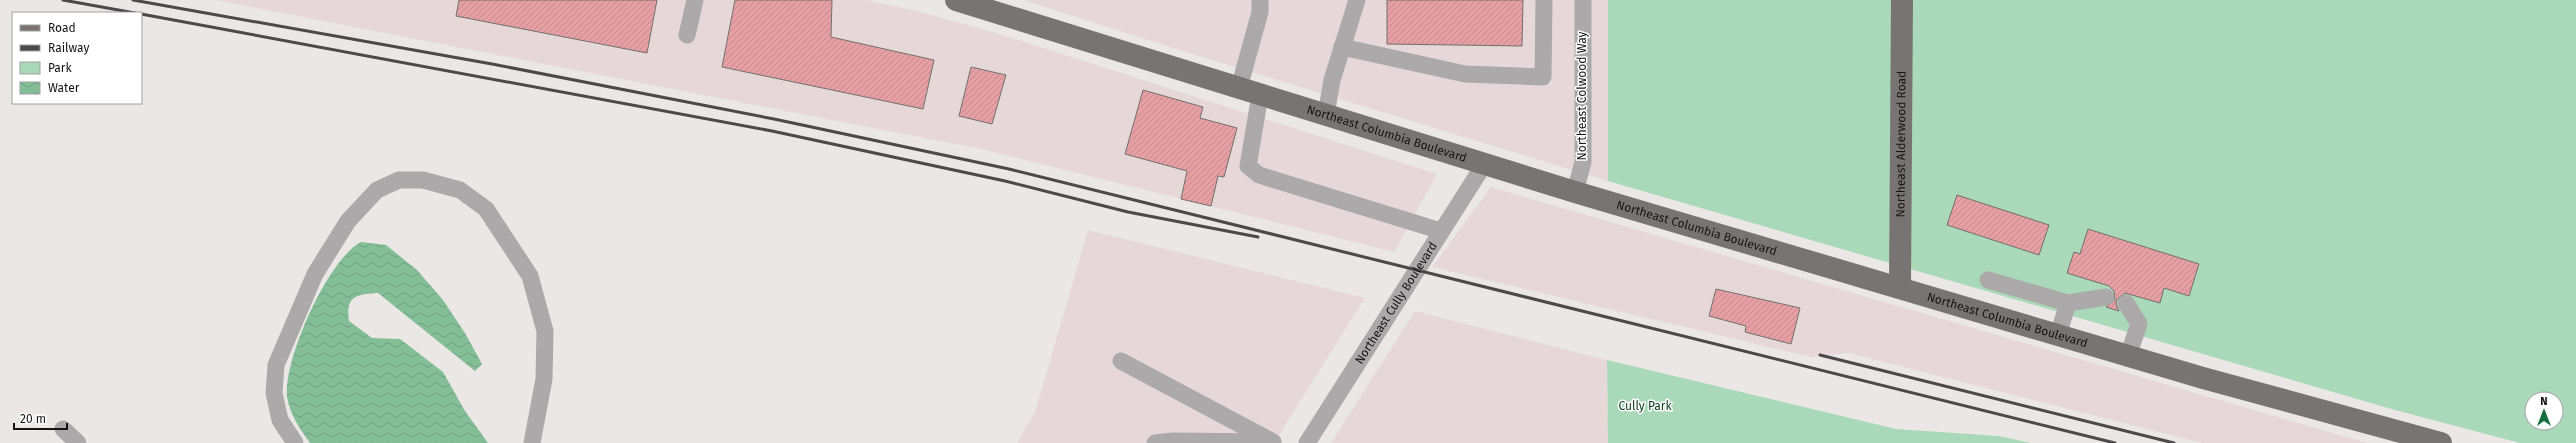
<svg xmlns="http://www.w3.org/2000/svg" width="2576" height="443" font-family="'Fira Sans',sans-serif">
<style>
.built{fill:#e6d8d8}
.green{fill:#a9d9b8;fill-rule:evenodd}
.water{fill:url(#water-waves)}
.building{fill:url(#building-hatch);stroke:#736f6f}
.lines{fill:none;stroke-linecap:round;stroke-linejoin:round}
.minor{stroke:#aba9a9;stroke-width:17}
.major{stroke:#787474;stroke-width:22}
.rail{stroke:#4b4949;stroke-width:3}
.labels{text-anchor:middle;stroke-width:3;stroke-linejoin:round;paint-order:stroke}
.street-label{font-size:12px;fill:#151414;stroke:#fff}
.park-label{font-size:12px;fill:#134126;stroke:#fff}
</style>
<defs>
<pattern id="water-waves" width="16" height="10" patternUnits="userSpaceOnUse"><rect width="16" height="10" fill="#83be96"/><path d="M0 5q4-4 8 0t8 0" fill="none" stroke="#70a280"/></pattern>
<pattern id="building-hatch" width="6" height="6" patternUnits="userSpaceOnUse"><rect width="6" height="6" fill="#e6a0a3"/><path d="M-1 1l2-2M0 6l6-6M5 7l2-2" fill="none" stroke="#c4898b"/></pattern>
</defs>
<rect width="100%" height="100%" fill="#ece7e7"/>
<!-- built -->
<g class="built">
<path d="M215,0H866L913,10L993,32L1437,174L1394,252L981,149Z"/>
<path d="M1023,0H1608V181L1189,53Z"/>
<path d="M1491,187L2336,434L2368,443H2202L1849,353L1811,357L1432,267Z"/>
<path d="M1088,230L1365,298L1274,443H1017L1035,412Z"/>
<path d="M1415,311L1607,360L1608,443H1331Z"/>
</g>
<!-- green -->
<g class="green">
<path d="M1608,0H2576V443H2520L2395,410L1608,181ZM2532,399H2556V423H2532Z"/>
<path d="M1607,360L1896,429L1999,436L2031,443H1608Z"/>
</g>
<!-- water -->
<path class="water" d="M361,242L386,245L417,270L443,300L465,333L482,364L475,371L378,293C357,294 345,296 349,321L372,338L400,339L443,372L465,411L488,443H310C300,429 290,415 287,397C283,360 328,259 361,242Z"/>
<!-- building -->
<g class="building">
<path d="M459,0H657L647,53L456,16Z"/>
<path d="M735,0H832L831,37L934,60L923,109L722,67Z"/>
<path d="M1387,0H1523L1522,46L1387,44Z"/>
<path d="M971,67L1006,75L992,124L959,116Z"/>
<path d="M1143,90L1203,107L1200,118L1237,128L1224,177L1218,176L1211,206L1181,199L1187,171L1125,154Z"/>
<path d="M1957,195L2049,225L2039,255L1947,225Z"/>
<path d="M2088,229L2199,264L2189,296L2164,288L2160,303L2125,293L2117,299L2116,304L2119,311L2106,307L2115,300L2114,291L2109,286L2067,273L2074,252L2080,254Z"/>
<path d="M1716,289L1800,308L1791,344L1745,332L1746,326L1709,316Z"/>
</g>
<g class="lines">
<!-- minor -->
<g class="minor">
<path d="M687,35L695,0"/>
<path d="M1342,47L1465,74L1543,77L1544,0"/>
<path d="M1239,88L1260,12V0"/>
<path d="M1260,95L1248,166L1259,175L1441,231"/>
<path d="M1326,115L1332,80L1357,0"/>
<path d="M1575,192L1583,162V0"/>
<path d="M1988,280L2068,303"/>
<path d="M2126,303L2139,324L2128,356"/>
<path d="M2058,335L2068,303L2106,297"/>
<path d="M1121,361L1273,442"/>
<path d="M63,429L78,443"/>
<path d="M295,443L280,420L274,393L276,365L315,274L348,221L377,190L399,180H423L460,190L486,209L530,276L545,331L544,379L532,443"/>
<path d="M1155,443L1173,441L1270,442"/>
<path id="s1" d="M1307,443L1485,163"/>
</g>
<!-- major -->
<g class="major">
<path id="s2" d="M956,0L1575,192L2203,378L2441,443"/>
<path id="s3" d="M1900,287L1902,0"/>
</g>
<!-- rail -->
<g class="rail">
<path d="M63,0L135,13"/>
<path d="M133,0L492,64L774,119L1009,169L2115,443"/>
<path d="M141,14L772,131L1005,181L1128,212L1258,237"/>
<path d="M1820,355L2174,443"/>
</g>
</g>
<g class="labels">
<!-- street labels -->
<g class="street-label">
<text transform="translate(1582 96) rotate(-90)" y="4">Northeast Colwood Way</text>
<text dy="4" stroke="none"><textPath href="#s2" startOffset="451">Northeast Columbia Boulevard</textPath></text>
<text dy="4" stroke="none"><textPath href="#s3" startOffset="143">Northeast Alderwood Road</textPath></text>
<text dy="4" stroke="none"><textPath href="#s2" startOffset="775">Northeast Columbia Boulevard</textPath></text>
<text dy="4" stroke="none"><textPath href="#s1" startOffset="166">Northeast Cully Boulevard</textPath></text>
<text dy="4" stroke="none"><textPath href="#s2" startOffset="1099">Northeast Columbia Boulevard</textPath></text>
</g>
<!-- park labels -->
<g class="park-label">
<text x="1645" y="410">Cully Park</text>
</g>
</g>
<!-- legend -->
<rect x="12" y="12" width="130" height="92" fill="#ffffff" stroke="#a1a1a1"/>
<rect x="20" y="25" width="20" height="6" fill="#787474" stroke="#a1a1a1"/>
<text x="48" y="32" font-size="12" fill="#151414">Road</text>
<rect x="20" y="45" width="20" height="6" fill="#4b4949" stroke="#a1a1a1"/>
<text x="48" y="52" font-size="12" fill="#151414">Railway</text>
<rect x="20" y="62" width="20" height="12" fill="#a9d9b8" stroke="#a1a1a1"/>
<text x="48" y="72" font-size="12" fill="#151414">Park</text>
<rect x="20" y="82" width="20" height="12" fill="url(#water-waves)" stroke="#a1a1a1"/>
<text x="48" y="92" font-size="12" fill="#151414">Water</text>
<!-- north arrow -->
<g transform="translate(2544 411)"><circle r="19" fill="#ffffff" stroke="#a1a1a1"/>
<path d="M0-3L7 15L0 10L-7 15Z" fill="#186e40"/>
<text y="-6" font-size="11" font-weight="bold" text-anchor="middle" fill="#151414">N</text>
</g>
<!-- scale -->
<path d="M14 423v6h53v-6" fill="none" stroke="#151414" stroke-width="2"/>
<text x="20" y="423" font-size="12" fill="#151414" stroke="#ffffff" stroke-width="3" paint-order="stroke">20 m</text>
</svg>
